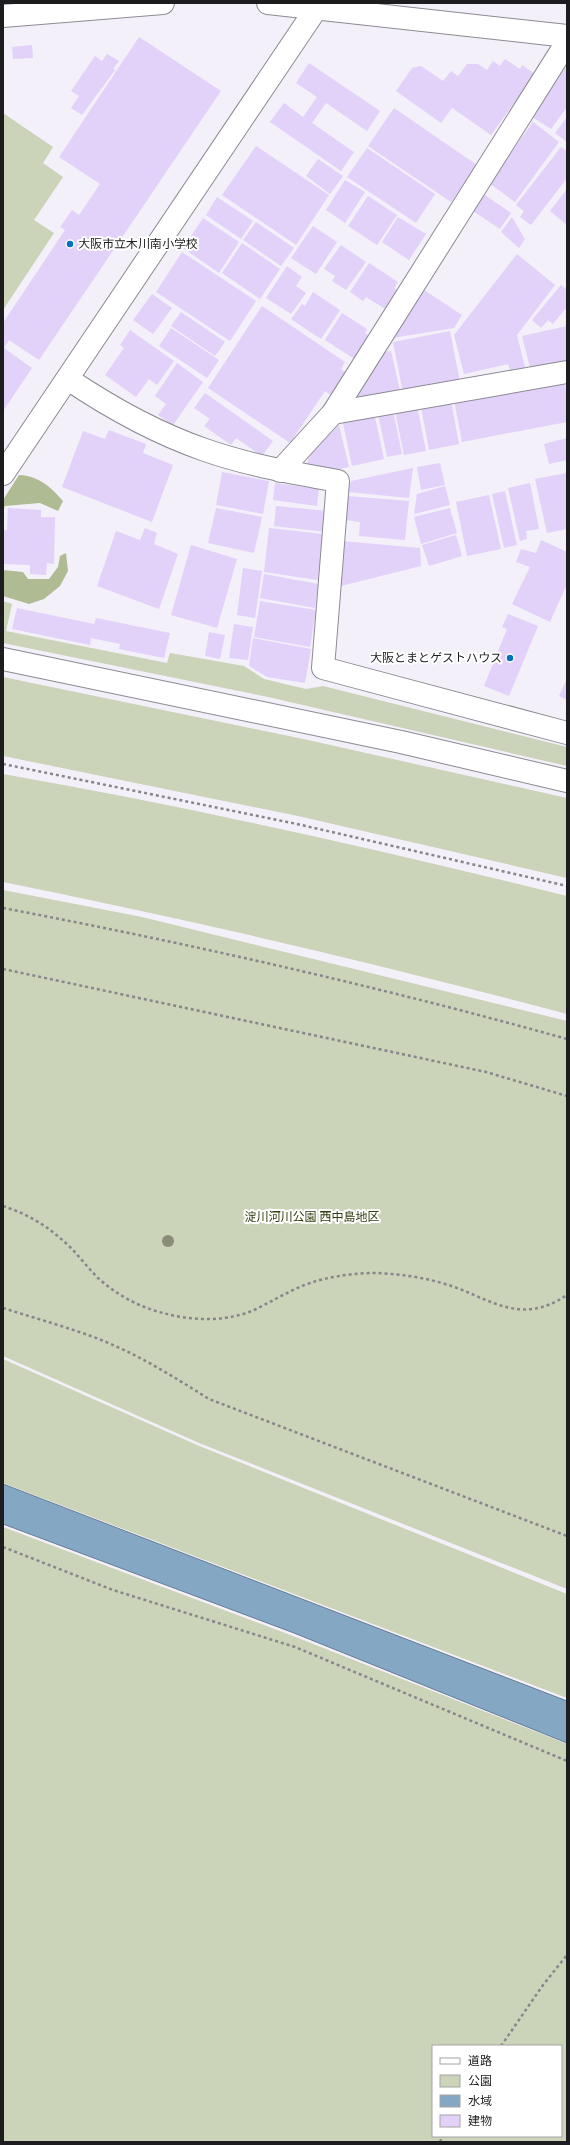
<svg xmlns="http://www.w3.org/2000/svg" width="570" height="2145" font-family="Lato,'Noto Sans JP',sans-serif">
<style>
.green{fill:#cbd3b8;fill-rule:evenodd}
.forest{fill:#afbb93}
.water{fill:#84a7c3;stroke:#657d92}
.building{fill:#e2d1f9}
.lines{fill:none;stroke-linecap:round;stroke-linejoin:round}
.minor-casing{stroke:#8c8a92;stroke-width:24}
.path{stroke:#88868c;stroke-width:2.5;stroke-dasharray:3 3;stroke-linecap:butt}
.minor{stroke:#fff;stroke-width:22}
.tree{fill:#898d77}
.poi-dot{fill:#0571bc;stroke:#fff;stroke-width:1.5}
.labels{text-anchor:middle;stroke-width:4;stroke-linejoin:round;paint-order:stroke}
.poi-label{font-size:12px;fill:#1d1c1f;stroke:#fff;text-anchor:start}
.park-label{font-size:12px;fill:#323c0d;stroke:#fff}
</style>
<rect width="100%" height="100%" fill="#f3f0f9"/>
<!-- green -->
<g class="green">
<path d="M3,113L53,147L43,163L63,177L34,220L54,233L3,310Z"/>
<path d="M3,601L12,604L6,631L167,663L170,653L244,666L264,679L306,689L323,686L567,747V766L268,697L3,643Z"/>
<path d="M3,677L308,740L567,798V878L298,816L3,756Z"/>
<path d="M3,774C192,807 380,850 567,896V1014C380,964 192,920 3,882Z"/>
<path d="M3,890L142,917L567,1021V1589L199,1443L3,1356Z"/>
<path d="M3,1359L197,1445L567,1594V1698L3,1483Z"/>
<path d="M3,1527L293,1636L567,1744V2142H3ZM433,2046H561V2136H433Z"/>
</g>
<!-- forest -->
<g class="forest">
<path d="M19,475C39,476 51,487 63,501L58,511L40,503L5,506L3,510V500Z"/>
<path d="M66,553L68,571L60,586L44,599L29,604L3,596V570L23,572L28,579H49L58,567L60,556Z"/>
</g>
<!-- water -->
<path class="water" d="M3,1484L567,1701V1743L294,1633L3,1524Z"/>
<!-- building -->
<g class="building">
<path d="M139,37L221,91L39,360L9,340L4,348L32,368L3,411V323L65,230L60,227L72,210L79,215L100,184L59,157Z"/>
<path d="M32,45L33,58L13,59L12,47Z"/>
<path d="M107,54L119,61L113,69L115,70L82,115L71,108L79,96L71,91L95,56L102,61Z"/>
<path d="M505,59L520,69L522,65L535,74L491,135L452,108L441,123L396,91L412,68L421,66L443,81L451,71L458,76L467,64H478L487,70L493,61L500,66Z"/>
<path d="M309,63L380,111L367,131L326,103L312,123L354,152L341,171L270,122L284,103L303,117L317,97L296,83Z"/>
<path d="M567,66V107L551,129L529,115Z"/>
<path d="M394,108L477,165L451,202L368,146Z"/>
<path d="M567,117V142L555,133Z"/>
<path d="M533,122L559,142L515,202L489,183Z"/>
<path d="M256,146L329,195L296,245L222,195Z"/>
<path d="M561,147L567,151V178L531,225L520,217L524,211L516,205Z"/>
<path d="M367,148L435,194L416,223L347,177Z"/>
<path d="M318,159L343,176L330,194L306,176Z"/>
<path d="M345,180L365,192L345,223L326,210Z"/>
<path d="M567,189V225L550,211Z"/>
<path d="M482,193L511,213L500,229L470,209Z"/>
<path d="M368,196L397,215L377,245L348,226Z"/>
<path d="M217,197L253,221L241,239L206,215Z"/>
<path d="M398,217L426,234L409,260L382,242Z"/>
<path d="M512,217L525,239L519,248L501,232Z"/>
<path d="M203,218L239,242L219,273L183,248Z"/>
<path d="M256,222L294,248L281,266L243,240Z"/>
<path d="M313,226L337,242L316,274L291,258Z"/>
<path d="M242,243L280,269L260,299L222,273Z"/>
<path d="M341,245L366,262L346,290L332,281L335,276L324,269Z"/>
<path d="M182,252L256,301L230,341L156,292Z"/>
<path d="M517,254L555,285L517,335L526,371L511,373L508,364L464,374L454,335Z"/>
<path d="M369,263L398,282L394,288L397,290L385,309L366,297L363,301L350,292Z"/>
<path d="M287,266L302,277L296,286L306,293L291,314L266,298Z"/>
<path d="M561,285L567,290V310L565,309L553,324L548,320L541,328L532,320Z"/>
<path d="M421,288L462,315L454,328L392,338Z"/>
<path d="M313,292L340,310L321,339L291,319L302,304L305,306Z"/>
<path d="M152,294L172,308L153,334L133,320Z"/>
<path d="M262,306L345,362L341,369L349,375L334,397L325,391L290,443L208,388Z"/>
<path d="M181,312L225,342L215,356L171,326Z"/>
<path d="M342,313L367,329L365,333L370,336L356,360L325,340Z"/>
<path d="M567,326V365L531,372L522,336Z"/>
<path d="M171,328L219,360L207,378L159,346Z"/>
<path d="M130,330L174,361L157,385L149,379L136,397L105,375L124,348L120,345Z"/>
<path d="M450,331L460,382L403,393L393,342Z"/>
<path d="M391,351L401,395L359,403L355,394L382,352Z"/>
<path d="M177,363L203,382L173,425L158,415L166,404L155,396Z"/>
<path d="M564,379L567,395V422L462,442L454,400Z"/>
<path d="M205,393L273,441L262,456L236,438L231,445L204,426L210,419L194,408Z"/>
<path d="M451,401L459,444L429,450L421,407Z"/>
<path d="M417,406L426,451L404,455L395,411Z"/>
<path d="M393,411L402,454L387,457L378,414Z"/>
<path d="M375,417L384,459L352,466L343,423Z"/>
<path d="M339,425L349,467L335,470L307,466L309,455Z"/>
<path d="M109,430L146,444L143,453L173,465L152,522L62,487L83,431L105,439Z"/>
<path d="M567,438V460L549,464L544,444Z"/>
<path d="M440,463L445,485L421,490L417,467Z"/>
<path d="M413,468L409,498L348,492L351,481Z"/>
<path d="M222,472L269,481L263,514L216,505Z"/>
<path d="M567,473V529L547,533L535,479Z"/>
<path d="M275,483L319,489L317,506L273,500Z"/>
<path d="M530,483L539,529L526,531L527,539L520,541L508,488Z"/>
<path d="M445,486L450,505L414,514L417,494Z"/>
<path d="M505,491L517,545L504,548L492,494Z"/>
<path d="M489,495L501,549L467,556L456,502Z"/>
<path d="M347,496L409,501L405,540L359,536L360,522L345,520Z"/>
<path d="M276,506L328,511L325,532L274,526Z"/>
<path d="M8,508L41,510V517H55L54,564L47,563L46,575L30,574V565L3,564V530H7Z"/>
<path d="M216,508L262,517L254,553L208,543Z"/>
<path d="M450,508L457,533L421,544L414,517Z"/>
<path d="M145,528L157,533L154,544L178,554L159,609L97,586L116,531L140,540Z"/>
<path d="M269,528L323,534L318,580L264,572Z"/>
<path d="M456,535L462,556L429,566L422,545Z"/>
<path d="M541,540L567,552V584L550,622L512,604L530,567L516,562L521,549L536,553Z"/>
<path d="M342,541L420,548L421,566L337,587Z"/>
<path d="M191,545L237,559L217,628L171,615Z"/>
<path d="M243,568L262,571L255,618L237,615Z"/>
<path d="M264,574L318,584L315,608L260,598Z"/>
<path d="M260,601L316,610L310,647L254,637Z"/>
<path d="M17,608L94,624L96,618L170,633L164,658L119,649L120,644L91,638L90,645L12,629Z"/>
<path d="M508,614L538,626L509,696L484,686L507,629L502,627Z"/>
<path d="M234,624L253,627L248,660L229,658Z"/>
<path d="M209,632L225,635L220,659L205,656Z"/>
<path d="M253,638L311,649L305,683L267,677L249,666Z"/>
<path d="M567,679V700L559,696Z"/>
</g>
<g class="lines">
<defs>
<g id="minor">
<path d="M268,3L567,36"/>
<path d="M3,16L163,3"/>
<path d="M68,379C111,408 156,433 205,450C248,465 293,473 338,481L323,668L567,733"/>
<path d="M333,413L567,372"/>
<path d="M280,471L333,413L567,42"/>
<path d="M3,474L320,3"/>
<path d="M3,659L401,742L567,781"/>
</g>
</defs>
<!-- minor casing -->
<use href="#minor" class="minor-casing"/>
<!-- path -->
<g class="path">
<path d="M3,764L297,824L567,886"/>
<path d="M3,908C192,944 381,987 567,1039"/>
<path d="M3,969L486,1072L567,1096"/>
<path d="M3,1206C24,1213 43,1223 60,1238C74,1249 85,1265 98,1278C117,1295 139,1307 163,1313C191,1321 227,1322 254,1310C273,1301 290,1290 310,1283C331,1276 355,1273 377,1273C399,1274 421,1277 442,1283C488,1296 518,1328 567,1295"/>
<path d="M3,1308C31,1317 60,1325 88,1335C131,1350 171,1375 209,1399L567,1536"/>
<path d="M3,1547L113,1590L295,1647L567,1761"/>
<path d="M501,2046L543,1985L567,1955"/>
<path d="M440,2142L443,2136"/>
</g>
<!-- minor -->
<use href="#minor" class="minor"/>
</g>
<!-- trees -->
<circle class="tree" cx="168" cy="1241" r="6"/>
<!-- markers -->
<g class="poi-dot">
<circle cx="70" cy="244" r="4"/>
<circle cx="510" cy="658" r="4"/>
</g>
<g class="labels">
<!-- poi labels -->
<g class="poi-label">
<text x="78" y="248">大阪市立木川南小学校</text>
<text x="502" y="662" text-anchor="end">大阪とまとゲストハウス</text>
</g>
<!-- park labels -->
<g class="park-label">
<text x="312" y="1221">淀川河川公園 西中島地区</text>
</g>
</g>
<!-- border -->
<rect width="570" height="2145" fill="none" stroke="#1d1c1f" stroke-width="8"/>
<!-- legend -->
<rect x="432" y="2045" width="130" height="92" fill="#ffffff" stroke="#a5a4a5"/>
<rect x="440" y="2058" width="20" height="6" fill="#ffffff" stroke="#a5a4a5"/>
<text x="468" y="2065" font-size="12" fill="#1d1c1f">道路</text>
<rect x="440" y="2075" width="20" height="12" fill="#cbd3b8" stroke="#a5a4a5"/>
<text x="468" y="2085" font-size="12" fill="#1d1c1f">公園</text>
<rect x="440" y="2095" width="20" height="12" fill="#84a7c3" stroke="#a5a4a5"/>
<text x="468" y="2105" font-size="12" fill="#1d1c1f">水域</text>
<rect x="440" y="2115" width="20" height="12" fill="#e2d1f9" stroke="#a5a4a5"/>
<text x="468" y="2125" font-size="12" fill="#1d1c1f">建物</text>
</svg>
